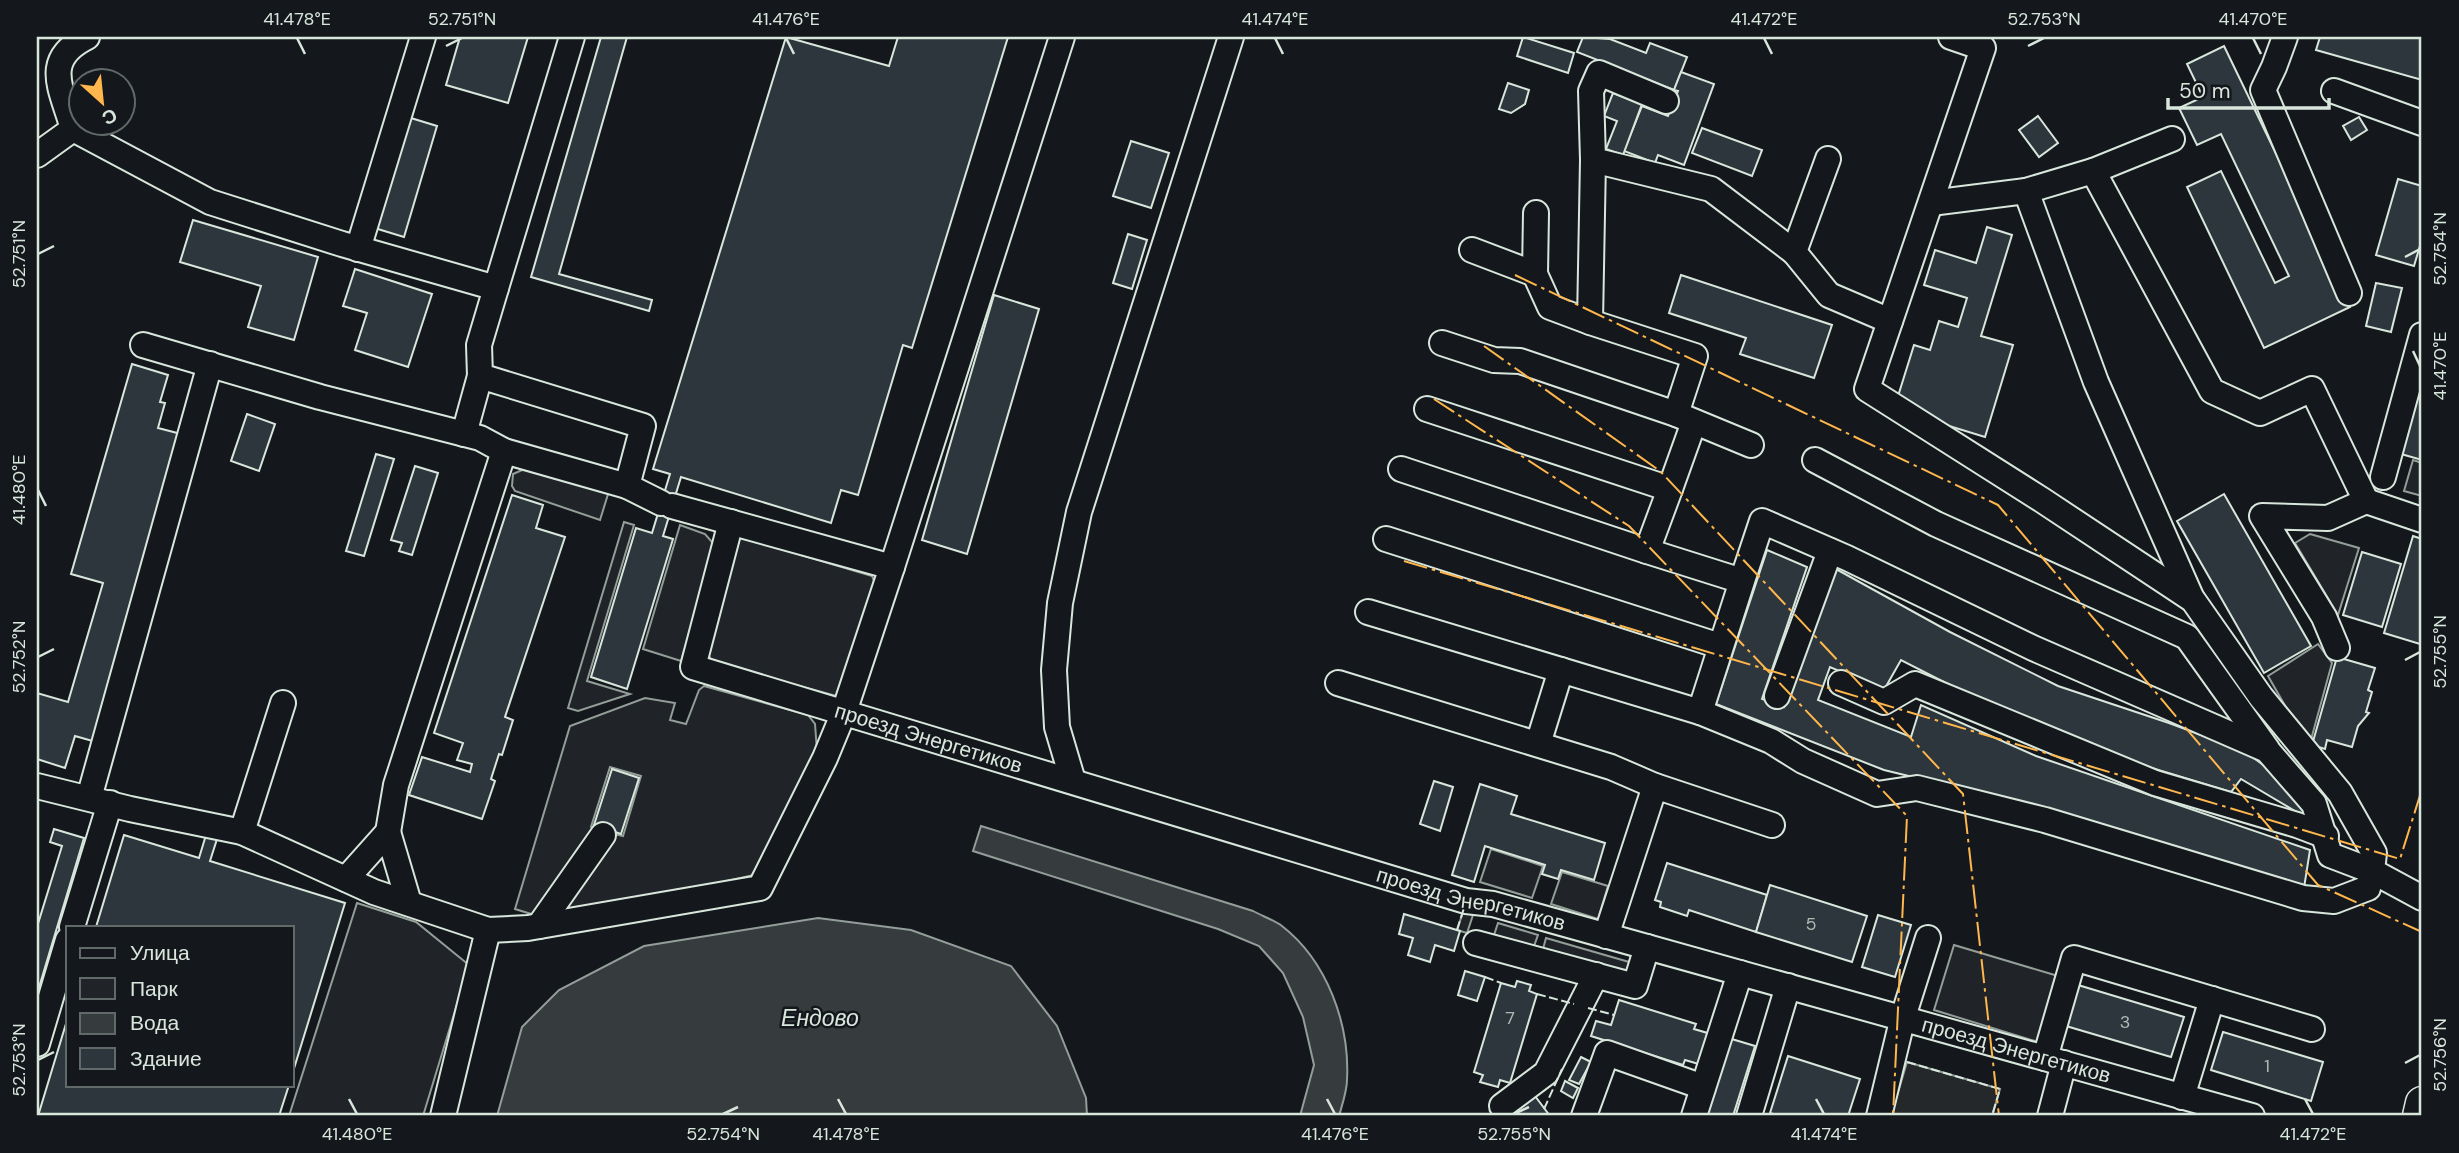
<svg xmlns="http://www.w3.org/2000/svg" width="2459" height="1153" font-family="'DM Sans',sans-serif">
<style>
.green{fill:#202428;stroke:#939e99;stroke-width:2}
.parking{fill:#24282b;stroke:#939e99;stroke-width:2}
.water{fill:#363b3e;stroke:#939e99;stroke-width:2}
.building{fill:#2c363c;stroke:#d8e6dc;stroke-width:2}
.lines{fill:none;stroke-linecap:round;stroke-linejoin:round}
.minor-casing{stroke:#d8e6dc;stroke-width:28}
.major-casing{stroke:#d8e6dc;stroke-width:35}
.minor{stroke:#14181c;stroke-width:24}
.major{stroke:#14181c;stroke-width:32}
.fence{stroke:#d8e6dc;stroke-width:2;stroke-dasharray:9 3.5;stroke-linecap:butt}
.power{stroke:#ffb74d;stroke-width:2;stroke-dasharray:24 5 3.5 5;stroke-linecap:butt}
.ticks{fill:none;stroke:#d8e6dc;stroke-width:2.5}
.labels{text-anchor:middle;stroke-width:5;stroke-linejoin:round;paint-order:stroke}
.number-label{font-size:18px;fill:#adbab4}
.street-label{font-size:21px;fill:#d8e6dc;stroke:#14181c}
.water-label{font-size:23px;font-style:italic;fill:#d8e6dc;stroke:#14181c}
.neatline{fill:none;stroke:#d8e6dc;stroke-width:2.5}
.ticks-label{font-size:18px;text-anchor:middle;fill:#d8e6dc}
</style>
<rect width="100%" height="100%" fill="#14181c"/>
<!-- green -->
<g class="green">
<path d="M2413,460L2422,463V496L2404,491Z"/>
<path d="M529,467L609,491L600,520L515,491L512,486L513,474Z"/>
<path d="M624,522L634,525L587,681L630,694L578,711L568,708Z"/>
<path d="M680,525L705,534L713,543L712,556L681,661L643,649Z"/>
<path d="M2310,534L2359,548L2338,615L2295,543Z"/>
<path d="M740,537L872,576L874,581L840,697L715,663L710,658L708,653Z"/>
<path d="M2318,644L2332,663L2309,747L2268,676Z"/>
<path d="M704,686L808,715L815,724L817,751L758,874L555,920L610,833L623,836L641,776L610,767L591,827L602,831L541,917L515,909L570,726L645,698L675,703L670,720L686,724L699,690Z"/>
<path d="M1491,849L1543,866L1532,898L1480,882Z"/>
<path d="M1562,872L1608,886L1598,919L1551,904Z"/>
<path d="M357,903L416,922L469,965L423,1116H289Z"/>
<path d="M1463,912L1473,915L1467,933L1457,930Z"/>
<path d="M1498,923L1538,935L1534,946L1494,935Z"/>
<path d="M1546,938L1636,964L1633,976L1543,949Z"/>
<path d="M1954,945L2058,976L2038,1042L1934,1010Z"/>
</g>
<!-- parking -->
<path class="parking" d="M1907,1062L2000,1089L1992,1116H1891Z"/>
<!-- water -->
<g class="water">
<path d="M981,826L1253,911C1262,916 1274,920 1282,926C1327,961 1350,1024 1347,1080C1347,1091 1342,1105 1339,1116H1300L1314,1065L1303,1017L1283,973L1259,946L1218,929L973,851Z"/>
<path d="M818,918L911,930L1011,966L1057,1026L1086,1098L1087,1116H497L522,1027L559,990L644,946Z"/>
</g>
<!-- building -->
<g class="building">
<path d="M460,37H528L508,103L446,85Z"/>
<path d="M601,37H627L559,274L652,300L649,311L531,277Z"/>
<path d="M786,37L889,66L898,37H1008L912,348L903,345L858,495L841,490L831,523L681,477L663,536L673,539L627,689L591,677L636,528L652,533L670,474L653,469Z"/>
<path d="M1523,37L1574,53L1568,73L1517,56Z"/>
<path d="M1583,37L1610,39L1646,53L1650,43L1687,57L1674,90L1577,52Z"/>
<path d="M2320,37H2422V80L2316,50Z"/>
<path d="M2224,46L2350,307L2264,348L2187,187L2221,171L2275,283L2289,276L2221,134L2197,145L2179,108L2203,97L2187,64Z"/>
<path d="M1681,72L1714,84L1684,165L1658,155L1655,163L1624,151L1642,106L1668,116L1678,91L1674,90Z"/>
<path d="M1508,83L1529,90L1525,104L1511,113L1499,109Z"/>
<path d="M1613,93L1642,104L1623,155L1606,149L1617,121L1604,116Z"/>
<path d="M401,115L437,126L404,237L368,226Z"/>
<path d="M2038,116L2058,143L2039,157L2019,130Z"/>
<path d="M2359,117L2367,130L2351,140L2343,126Z"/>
<path d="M1702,128L1762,150L1752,176L1692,153Z"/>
<path d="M1131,141L1169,153L1151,208L1113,196Z"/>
<path d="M2398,179L2422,186V239L2414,266L2376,255Z"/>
<path d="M193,220L318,257L294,340L248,327L261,286L180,262Z"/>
<path d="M1987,227L2012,235L1981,336L2013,345L1985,437L1894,409L1914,345L1930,350L1939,321L1958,327L1967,298L1924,285L1935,250L1976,263Z"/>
<path d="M1128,234L1147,240L1132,289L1113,283Z"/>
<path d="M355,269L432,294L408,367L355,350L367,313L343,306Z"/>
<path d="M1681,275L1832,325L1814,378L1740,354L1746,338L1669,313Z"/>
<path d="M2376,283L2402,288L2391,332L2366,326Z"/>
<path d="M994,295L1039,309L967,554L922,540Z"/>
<path d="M132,364L168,375L160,402L165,403L158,428L185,435L96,742L75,736L65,768L37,759V693L68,702L103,583L71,574Z"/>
<path d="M2422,381V460L2401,454Z"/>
<path d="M247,414L275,424L259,471L231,461Z"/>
<path d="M376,454L394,459L364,556L346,551Z"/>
<path d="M415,466L438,473L412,555L399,551L402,543L391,540Z"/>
<path d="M2224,494L2311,646L2264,673L2177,521Z"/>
<path d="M512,495L543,505L536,528L565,537L505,717L513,720L502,755L499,754L491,779L495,781L482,819L409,795L422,757L470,772L472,764L457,760L463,743L434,733Z"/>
<path d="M2413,536L2422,539V636L2420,644L2384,633Z"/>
<path d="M1767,550L1807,567L1762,699L1784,707L1836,569L1950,632L2058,686L2169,723L2244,751L2312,800L2305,817L2241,779L2231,792L2109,755L1993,707L1901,660L1884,690L1830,667L1818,700L1911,737L1921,705L2036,756L2310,850L2304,888L1991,796L1884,770L1716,704Z"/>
<path d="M2362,552L2401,564L2382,627L2343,615Z"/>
<path d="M2337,657L2375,668L2368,690L2372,692L2366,712L2369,713L2358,726L2352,747L2327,740L2325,749L2312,745Z"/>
<path d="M612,769L639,778L621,834L594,825Z"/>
<path d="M1434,781L1453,787L1440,831L1420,824Z"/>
<path d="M1480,784L1517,796L1511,814L1605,843L1594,880L1561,870L1558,879L1542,874L1545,865L1485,846L1474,882L1452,875Z"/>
<path d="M54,829L84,838L37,994V927L62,846L50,842Z"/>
<path d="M124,835L199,858L206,835L217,839L210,861L345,903L292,1075V927H96Z"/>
<path d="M1667,863L1767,895L1756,932L1689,910L1687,916L1660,907L1661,902L1655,900Z"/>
<path d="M1770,885L1867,916L1852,962L1756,932Z"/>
<path d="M1404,914L1460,931L1454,951L1435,945L1430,962L1408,955L1413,938L1399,934Z"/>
<path d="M1878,915L1911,925L1895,977L1862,967Z"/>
<path d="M1465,971L1485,977L1477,1001L1458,995Z"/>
<path d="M1517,981L1531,985L1529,991L1537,994L1510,1083L1500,1080L1498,1087L1480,1082L1483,1075L1474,1072L1501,983L1515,987Z"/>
<path d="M2078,985L2184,1017L2171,1057L2066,1026Z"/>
<path d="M1619,1000L1696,1024L1694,1029L1711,1034L1702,1065L1685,1060L1683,1065L1591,1036L1596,1021L1611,1025Z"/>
<path d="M68,1017V1085H289L279,1116H38Z"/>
<path d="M2223,1032L2323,1062L2311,1101L2211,1070Z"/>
<path d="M1725,1037L1755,1046L1733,1116H1700Z"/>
<path d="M1788,1056L1860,1079L1848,1116H1780L1770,1113Z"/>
<path d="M1581,1057L1591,1062L1579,1084L1569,1080Z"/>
<path d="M1565,1081L1578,1088L1573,1098L1561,1091Z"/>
<path d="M1532,1092L1550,1116H1505Z"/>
</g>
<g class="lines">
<defs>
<g id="minor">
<path d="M87,37C41,60 62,89 73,129L210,202L342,244L496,288L479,345L480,376L643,426L627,486L661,503"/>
<path d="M1951,37L1983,48L1867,389L2042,500L2193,600L2261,697L2340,793L2374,853L2372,871L2422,898"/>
<path d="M2285,37L2274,67L2263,90L2349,293"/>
<path d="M2334,91L2422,123"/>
<path d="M1666,101L1599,73L1591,91L1593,160L1711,189L1794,252"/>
<path d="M2172,139L2093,171L2212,391L2260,413L2312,389L2366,501"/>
<path d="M37,155L73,129"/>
<path d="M1828,159L1794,252L1829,295L1890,321"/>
<path d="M1593,160L1590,322L1695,356L1676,414L1751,445"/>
<path d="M2093,171L2026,191L2096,382L2192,599"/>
<path d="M1931,203L2026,191"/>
<path d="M1536,213L1535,274L1550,307L1590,322"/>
<path d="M358,249L423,37"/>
<path d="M1472,250L1535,274"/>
<path d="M496,288L572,37"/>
<path d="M1442,343L1494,360L1520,361L1676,414"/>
<path d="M143,345L320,397L480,438L504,451"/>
<path d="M1427,409L1670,489L1694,422"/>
<path d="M464,434L480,376"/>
<path d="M1815,460L1936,524L2187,637L2267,749"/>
<path d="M1401,469L1647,551L1670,489"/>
<path d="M2383,477L2422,335"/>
<path id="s1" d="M731,522L693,667L1466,901L1493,904L2252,1116"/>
<path d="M1386,539L1720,646"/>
<path d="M1647,551L1742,581L1762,521L1847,558L2033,648L2267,750L2314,804L2330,855L2372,871L2368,888L2334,901L2303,898L2045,820L1917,788L1877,794L1803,761L1771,741L1700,712L1742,581"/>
<path d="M892,567L1062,37"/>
<path d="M1368,612L1700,712"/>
<path d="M2337,648L2324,617L2262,516L2328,518L2366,501L2422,520"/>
<path d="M1338,683L1611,767L1655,786"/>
<path d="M1841,683L1884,702L1915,684L2155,783L2297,825L2326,836"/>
<path d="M1777,696L1830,551"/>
<path d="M1538,744L1561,670"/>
<path d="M1073,781L1057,727L1054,670L1060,603L1079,512L1231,37"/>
<path d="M37,786L130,809L242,832L374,892L488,930L528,928L760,888L825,758L844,712L892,567L672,506"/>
<path d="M89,798L210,364"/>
<path d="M242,832L283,703"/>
<path d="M388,832L396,785L504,451L627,486"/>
<path d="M346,879L388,832L409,903"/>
<path d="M539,926L603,835"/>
<path d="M72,927L110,803"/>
<path d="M1606,936L1655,786L1772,825"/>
<path d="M1476,943L1635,986L1647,947"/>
<path d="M37,1044L68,940"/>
<path d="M2045,1058L2074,958L2312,1029"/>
<path d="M2182,1097L2212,999"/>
<path d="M1502,1106L1546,1073L1596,975"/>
<path d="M443,1116L488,930"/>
<path d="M1584,1116L1607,1053L1703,1087"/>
<path d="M1694,1116L1740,973"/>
<path d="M1749,1116L1788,986"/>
<path d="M1879,1116L1903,1017L1928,938"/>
<path d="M2050,1116L2064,1063"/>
</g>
<path id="major" d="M2419,1116L2422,1103"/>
</defs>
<!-- minor casing -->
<use href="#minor" class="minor-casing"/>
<!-- major casing -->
<use href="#major" class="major-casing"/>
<!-- minor -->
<use href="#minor" class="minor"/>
<!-- major -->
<use href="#major" class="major"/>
<!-- fence -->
<g class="fence">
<path d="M1457,930L1464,908"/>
<path d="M1485,977L1501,983"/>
<path d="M1537,994L1574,1004"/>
<path d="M1588,1008L1614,1015"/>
<path d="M1907,1062L2000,1089L1992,1116"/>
<path d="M1544,1109L1562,1069"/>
</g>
<!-- power -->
<g class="power">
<path d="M1515,275L1998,505L2318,885L2422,932"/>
<path d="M1484,346L1660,471L1963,794L1999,1116"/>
<path d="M1434,399L1629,526L1907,816L1893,1116"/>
<path d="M1404,561L2400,859L2422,789"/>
</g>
</g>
<!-- ticks -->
<path class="ticks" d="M297,38L305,54M786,38L794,54M1275,38L1283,54M1764,38L1772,54M2253,38L2261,54M446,46L462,38M2028,46L2044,38M38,254L54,246M2405,257L2420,249M2413,351L2420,366M38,490L46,506M38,657L54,649M2405,660L2420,652M38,1060L54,1052M2405,1063L2420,1055M349,1099L357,1114M838,1099L846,1114M1327,1099L1335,1114M1816,1099L1824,1114M2305,1099L2313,1114M723,1114L738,1107M1514,1114L1529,1107"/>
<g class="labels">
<!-- number labels -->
<g class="number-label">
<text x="1811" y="930">5</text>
<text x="1510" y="1024">7</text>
<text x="2125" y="1028">3</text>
<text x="2267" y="1072">1</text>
</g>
<!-- street labels -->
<g class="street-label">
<text dy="7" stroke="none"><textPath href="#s1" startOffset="396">проезд Энергетиков</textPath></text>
<text dy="7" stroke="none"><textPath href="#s1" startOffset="962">проезд Энергетиков</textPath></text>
<text dy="7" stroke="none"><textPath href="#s1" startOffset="1528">проезд Энергетиков</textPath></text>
</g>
<!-- water labels -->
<g class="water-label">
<text x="820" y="1026">Ендово</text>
</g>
</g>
<!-- border -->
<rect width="2459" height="1153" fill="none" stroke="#14181c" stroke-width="77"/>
<!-- legend -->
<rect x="66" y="926" width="228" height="161" fill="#14181c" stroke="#626a69" stroke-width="2"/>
<rect x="80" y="948" width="35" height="10" fill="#14181c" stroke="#626a69" stroke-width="2"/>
<text x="130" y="960" font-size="21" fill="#d8e6dc">Улица</text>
<rect x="80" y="978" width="35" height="21" fill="#202428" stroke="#626a69" stroke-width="2"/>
<text x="130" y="996" font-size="21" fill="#d8e6dc">Парк</text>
<rect x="80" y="1013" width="35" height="21" fill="#363b3e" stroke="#626a69" stroke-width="2"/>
<text x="130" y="1030" font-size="21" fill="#d8e6dc">Вода</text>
<rect x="80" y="1048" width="35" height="21" fill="#2c363c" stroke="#626a69" stroke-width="2"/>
<text x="130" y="1066" font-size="21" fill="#d8e6dc">Здание</text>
<!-- north arrow -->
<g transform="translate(102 102) rotate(153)"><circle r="33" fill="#14181c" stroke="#626a69" stroke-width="2"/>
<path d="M0-5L12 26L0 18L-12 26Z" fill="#ffb74d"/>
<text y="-10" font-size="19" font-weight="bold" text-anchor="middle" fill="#d8e6dc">С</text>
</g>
<!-- scale -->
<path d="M2168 98v10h161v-10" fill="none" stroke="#d8e6dc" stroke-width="3.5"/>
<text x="2179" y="98" font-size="21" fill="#d8e6dc" stroke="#14181c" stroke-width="5" paint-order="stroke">50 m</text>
<rect x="38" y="38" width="2382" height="1076" class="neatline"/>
<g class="ticks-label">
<text x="297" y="25">41.478°E</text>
<text x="462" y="25">52.751°N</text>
<text x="786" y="25">41.476°E</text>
<text x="1275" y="25">41.474°E</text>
<text x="1764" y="25">41.472°E</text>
<text x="2044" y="25">52.753°N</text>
<text x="2253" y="25">41.470°E</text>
<text transform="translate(2440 249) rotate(-90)" y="6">52.754°N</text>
<text transform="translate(19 254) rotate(-90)" y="6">52.751°N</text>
<text transform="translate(2440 366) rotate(-90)" y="6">41.470°E</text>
<text transform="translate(19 490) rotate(-90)" y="6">41.480°E</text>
<text transform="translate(2440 652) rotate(-90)" y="6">52.755°N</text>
<text transform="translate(19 657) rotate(-90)" y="6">52.752°N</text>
<text transform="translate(2440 1055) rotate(-90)" y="6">52.756°N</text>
<text transform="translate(19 1060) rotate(-90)" y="6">52.753°N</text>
<text x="357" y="1140">41.480°E</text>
<text x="723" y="1140">52.754°N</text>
<text x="846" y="1140">41.478°E</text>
<text x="1335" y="1140">41.476°E</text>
<text x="1514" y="1140">52.755°N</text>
<text x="1824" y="1140">41.474°E</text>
<text x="2313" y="1140">41.472°E</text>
</g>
</svg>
